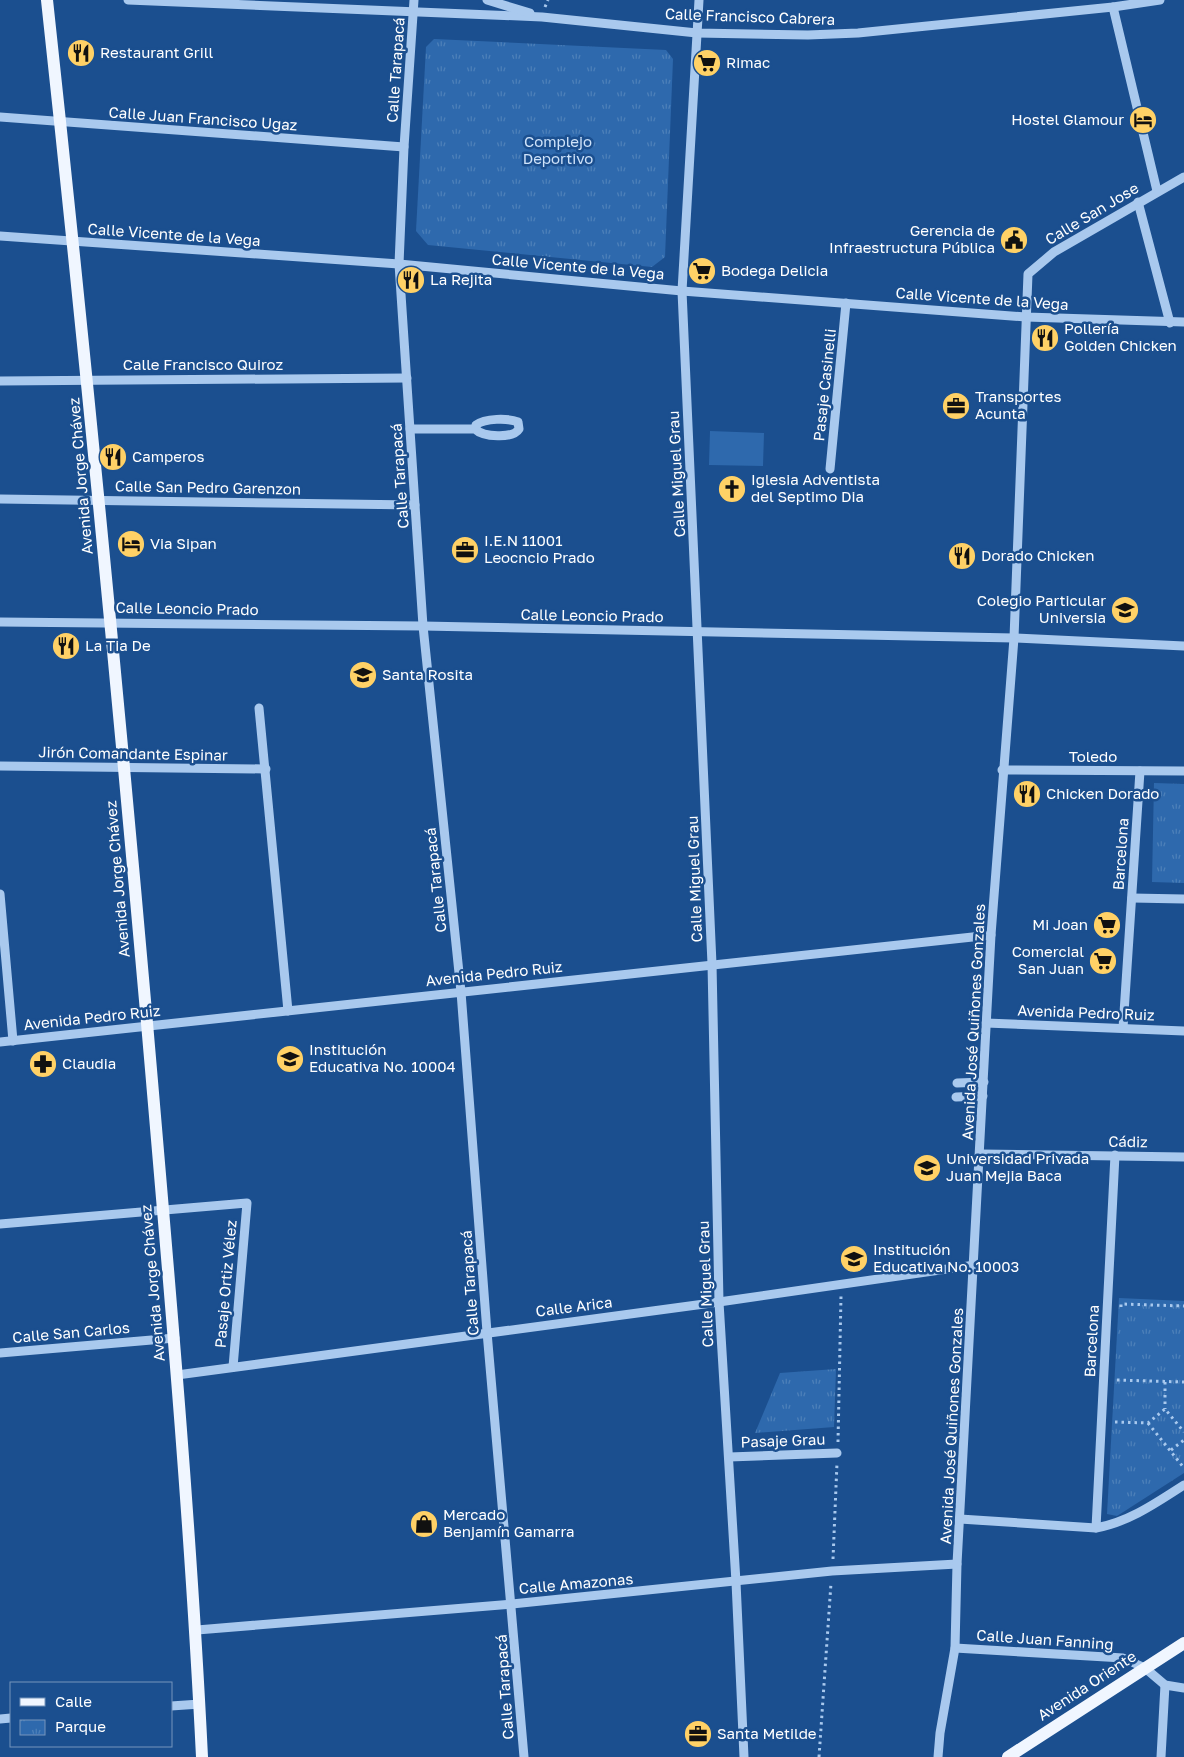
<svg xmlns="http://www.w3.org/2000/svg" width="1184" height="1757" font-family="'Golos Text',sans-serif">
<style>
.grass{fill:#2e69ad}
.park{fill:url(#park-tufts)}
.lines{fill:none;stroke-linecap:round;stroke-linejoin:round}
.path{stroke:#a9c9ee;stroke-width:3;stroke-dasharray:2.5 4;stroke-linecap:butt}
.minor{stroke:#a9c9ee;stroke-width:9}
.major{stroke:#f0f6ff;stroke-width:12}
.labels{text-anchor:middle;stroke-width:5;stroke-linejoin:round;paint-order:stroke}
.street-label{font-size:15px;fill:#fff;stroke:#1b4f8f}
.poi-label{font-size:15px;fill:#fff;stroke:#1b4f8f;text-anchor:start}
.park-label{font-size:15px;fill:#cfe3fa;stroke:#1b4f8f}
</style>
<defs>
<pattern id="park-tufts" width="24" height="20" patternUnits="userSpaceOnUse" patternTransform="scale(1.25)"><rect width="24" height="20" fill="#2e69ad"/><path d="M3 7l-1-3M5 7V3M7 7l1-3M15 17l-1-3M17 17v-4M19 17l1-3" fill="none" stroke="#4d80b9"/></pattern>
</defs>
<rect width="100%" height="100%" fill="#1b4f8f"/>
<!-- grass -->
<path class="grass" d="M710,431L764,433L763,466L709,465Z"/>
<!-- park -->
<g class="park">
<path d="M434,39L666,50L673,59L665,257L652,267L428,245L416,231L426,47Z"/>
<path d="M1154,783L1184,784V883L1152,882Z"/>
<path d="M1119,1298L1184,1301V1473L1117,1516L1107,1514Z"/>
<path d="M836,1369L834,1427L755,1433L780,1373Z"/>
</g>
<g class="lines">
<!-- path -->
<g class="path">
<path d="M545,7L548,0"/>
<path d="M1121,1307V1304L1184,1306"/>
<path d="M1117,1380L1184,1382"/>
<path d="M1165,1382V1409"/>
<path d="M1115,1422L1148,1423L1165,1409L1184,1432"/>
<path d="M1148,1423L1184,1468"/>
<path d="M838,1442L841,1296"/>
<path d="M1171,1450L1184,1440"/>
<path d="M833,1559L837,1463"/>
<path d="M819,1757L831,1583"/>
</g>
<!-- minor -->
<g class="minor">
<path d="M128,0L542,17L697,33L808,35L858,33L1113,7L1160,0"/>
<path d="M414,0L404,147L399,264L423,626L461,992L487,1332L524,1757"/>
<path d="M487,0L530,13"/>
<path d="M699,0L682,291L712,964L719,1302L736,1582L744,1757"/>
<path d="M1113,7L1157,191"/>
<path d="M0,117L404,147"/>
<path d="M1138,202L1170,323"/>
<path d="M0,236L399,264L682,291L1026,317L1184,322"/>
<path d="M0,381L407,378"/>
<path d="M410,429H475C483,437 513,439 519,429L518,422C508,418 485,418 476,425L475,429"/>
<path d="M830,469L846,303"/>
<path d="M0,499L415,505"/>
<path d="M0,622L423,626L1014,638L1184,646"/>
<path d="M259,708L288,1011"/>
<path d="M0,766L266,769"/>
<path d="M1002,770L1184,771"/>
<path d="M0,894L13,1041"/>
<path d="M1132,898L1184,899"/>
<path d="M986,1023L1184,1031"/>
<path d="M1123,1028L1140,771"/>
<path d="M0,1042L991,935"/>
<path d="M957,1083L984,1082"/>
<path d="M956,1097L983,1096"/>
<path d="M981,1154L1184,1157"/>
<path d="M0,1224L247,1203L233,1367"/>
<path d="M0,1353L175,1338"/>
<path d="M177,1375L719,1302L975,1265"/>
<path d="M729,1457L837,1453"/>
<path d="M960,1519L1096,1528C1129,1522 1156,1503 1184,1485"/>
<path d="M1096,1528L1115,1155"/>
<path d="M197,1630L512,1604L832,1571L957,1564"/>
<path d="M955,1648L1123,1658L1145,1668L1165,1685L1184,1688"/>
<path d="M171,1706L200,1704"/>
<path d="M0,1719L11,1718"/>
<path d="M938,1757L940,1733L955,1648L957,1564L991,935L1014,638L1028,274L1054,252L1184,177"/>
<path d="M1161,1757L1165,1685"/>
</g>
<!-- major -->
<g class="major">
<path d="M47,0C84,341 117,682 147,1023C168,1268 190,1512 202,1757"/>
<path d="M1008,1757L1184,1643"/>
</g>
</g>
<!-- icons -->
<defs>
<symbol id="restaurant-disc" viewBox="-11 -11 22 22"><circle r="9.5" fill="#ffd166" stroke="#1b4f8f"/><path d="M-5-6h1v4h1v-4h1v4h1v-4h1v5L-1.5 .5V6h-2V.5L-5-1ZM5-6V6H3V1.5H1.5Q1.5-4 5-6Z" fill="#111"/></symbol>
<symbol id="supermarket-disc" viewBox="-11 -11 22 22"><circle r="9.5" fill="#ffd166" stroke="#1b4f8f"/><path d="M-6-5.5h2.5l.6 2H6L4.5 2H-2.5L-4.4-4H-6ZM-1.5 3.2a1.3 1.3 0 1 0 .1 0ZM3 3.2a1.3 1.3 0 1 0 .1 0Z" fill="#111"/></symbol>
<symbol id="hotel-disc" viewBox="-11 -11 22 22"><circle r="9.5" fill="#ffd166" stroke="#1b4f8f"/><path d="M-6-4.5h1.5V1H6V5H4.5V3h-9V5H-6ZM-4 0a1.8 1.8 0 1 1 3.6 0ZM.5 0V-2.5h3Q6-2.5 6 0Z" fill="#111"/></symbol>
<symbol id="civic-disc" viewBox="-11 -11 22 22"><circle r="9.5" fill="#ffd166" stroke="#1b4f8f"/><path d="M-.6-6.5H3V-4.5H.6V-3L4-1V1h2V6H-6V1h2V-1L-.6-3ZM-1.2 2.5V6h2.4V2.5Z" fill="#111"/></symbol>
<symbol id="office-disc" viewBox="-11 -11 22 22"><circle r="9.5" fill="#ffd166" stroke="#1b4f8f"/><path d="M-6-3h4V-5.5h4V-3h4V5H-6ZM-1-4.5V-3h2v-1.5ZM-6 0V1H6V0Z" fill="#111"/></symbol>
<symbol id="church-disc" viewBox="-11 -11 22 22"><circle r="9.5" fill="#ffd166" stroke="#1b4f8f"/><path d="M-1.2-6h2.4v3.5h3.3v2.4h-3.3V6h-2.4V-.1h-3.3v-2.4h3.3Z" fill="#111"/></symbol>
<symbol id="university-disc" viewBox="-11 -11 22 22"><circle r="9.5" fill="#ffd166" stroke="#1b4f8f"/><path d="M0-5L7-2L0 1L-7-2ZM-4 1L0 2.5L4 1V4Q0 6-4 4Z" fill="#111"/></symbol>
<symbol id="school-disc" viewBox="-11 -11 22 22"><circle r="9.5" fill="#ffd166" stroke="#1b4f8f"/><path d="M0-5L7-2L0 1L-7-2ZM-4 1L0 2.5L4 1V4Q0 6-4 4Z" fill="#111"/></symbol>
<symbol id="pharmacy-disc" viewBox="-11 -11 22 22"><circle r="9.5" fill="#ffd166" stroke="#1b4f8f"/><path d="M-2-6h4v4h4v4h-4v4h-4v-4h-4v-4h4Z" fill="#111"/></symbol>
<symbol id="shop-disc" viewBox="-11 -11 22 22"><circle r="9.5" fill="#ffd166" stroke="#1b4f8f"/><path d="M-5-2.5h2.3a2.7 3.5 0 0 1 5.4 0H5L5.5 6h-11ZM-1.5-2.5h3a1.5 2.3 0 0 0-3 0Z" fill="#111"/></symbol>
</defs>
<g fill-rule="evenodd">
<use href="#restaurant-disc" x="65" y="37" width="32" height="32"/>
<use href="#supermarket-disc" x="691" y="47" width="32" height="32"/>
<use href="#hotel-disc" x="1127" y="104" width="32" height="32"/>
<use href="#civic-disc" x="998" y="224" width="32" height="32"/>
<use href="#supermarket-disc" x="686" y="255" width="32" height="32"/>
<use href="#restaurant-disc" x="395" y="264" width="32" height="32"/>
<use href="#restaurant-disc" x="1029" y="322" width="32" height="32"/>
<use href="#office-disc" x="940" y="390" width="32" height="32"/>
<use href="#restaurant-disc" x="97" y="441" width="32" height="32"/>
<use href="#church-disc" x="716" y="473" width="32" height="32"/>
<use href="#hotel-disc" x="115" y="528" width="32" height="32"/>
<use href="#office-disc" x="449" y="534" width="32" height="32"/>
<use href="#restaurant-disc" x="946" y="540" width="32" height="32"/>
<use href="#university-disc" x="1109" y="594" width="32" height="32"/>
<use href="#restaurant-disc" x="50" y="630" width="32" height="32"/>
<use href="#school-disc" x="347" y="659" width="32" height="32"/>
<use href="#restaurant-disc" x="1011" y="778" width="32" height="32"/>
<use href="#supermarket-disc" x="1091" y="909" width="32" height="32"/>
<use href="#supermarket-disc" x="1087" y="945" width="32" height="32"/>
<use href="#school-disc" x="274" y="1043" width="32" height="32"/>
<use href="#pharmacy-disc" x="27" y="1048" width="32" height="32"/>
<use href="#university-disc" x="911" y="1152" width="32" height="32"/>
<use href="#school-disc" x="838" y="1243" width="32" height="32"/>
<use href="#shop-disc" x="408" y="1508" width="32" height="32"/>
<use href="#office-disc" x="682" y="1718" width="32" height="32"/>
</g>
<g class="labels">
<!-- street labels -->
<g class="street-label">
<text transform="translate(750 17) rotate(2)" y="5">Calle Francisco Cabrera</text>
<text transform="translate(396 70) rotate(-86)" y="5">Calle Tarapacá</text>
<text transform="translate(203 119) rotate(4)" y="5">Calle Juan Francisco Ugaz</text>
<text transform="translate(1092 214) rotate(-31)" y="5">Calle San Jose</text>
<text transform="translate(174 235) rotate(4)" y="5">Calle Vicente de la Vega</text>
<text transform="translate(578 267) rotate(5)" y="5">Calle Vicente de la Vega</text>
<text transform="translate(982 299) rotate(4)" y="5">Calle Vicente de la Vega</text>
<text x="203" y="370">Calle Francisco Quiroz</text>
<text transform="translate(825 385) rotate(-84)" y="5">Pasaje Casinelli</text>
<text transform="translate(677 474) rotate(-93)" y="5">Calle Miguel Grau</text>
<text transform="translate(81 476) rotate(-95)" y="5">Avenida Jorge Chávez</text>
<text transform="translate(400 476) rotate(-94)" y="5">Calle Tarapacá</text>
<text transform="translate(208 488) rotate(1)" y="5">Calle San Pedro Garenzon</text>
<text transform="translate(187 609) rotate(1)" y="5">Calle Leoncio Prado</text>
<text transform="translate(592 616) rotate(1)" y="5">Calle Leoncio Prado</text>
<text transform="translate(133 754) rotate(1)" y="5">Jirón Comandante Espinar</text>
<text x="1093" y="762">Toledo</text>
<text transform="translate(1121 854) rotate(-86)" y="5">Barcelona</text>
<text transform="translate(118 879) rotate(-95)" y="5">Avenida Jorge Chávez</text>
<text transform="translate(695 879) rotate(-92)" y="5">Calle Miguel Grau</text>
<text transform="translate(436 880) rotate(-96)" y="5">Calle Tarapacá</text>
<text transform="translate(494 974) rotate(-6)" y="5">Avenida Pedro Ruiz</text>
<text transform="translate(1086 1013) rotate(2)" y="5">Avenida Pedro Ruiz</text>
<text transform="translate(92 1018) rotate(-6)" y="5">Avenida Pedro Ruiz</text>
<text transform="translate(974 1022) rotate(-87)" y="5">Avenida José Quiñones Gonzales</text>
<text transform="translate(1128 1142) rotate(1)" y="5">Cádiz</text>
<text transform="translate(153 1283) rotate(-95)" y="5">Avenida Jorge Chávez</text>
<text transform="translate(470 1283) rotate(-94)" y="5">Calle Tarapacá</text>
<text transform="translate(226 1284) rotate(-85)" y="5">Pasaje Ortiz Vélez</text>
<text transform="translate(706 1284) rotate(-92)" y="5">Calle Miguel Grau</text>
<text transform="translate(574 1307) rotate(-7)" y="5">Calle Arica</text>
<text transform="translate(71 1333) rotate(-5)" y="5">Calle San Carlos</text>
<text transform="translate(1092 1341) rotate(-87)" y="5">Barcelona</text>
<text transform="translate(952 1426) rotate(-87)" y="5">Avenida José Quiñones Gonzales</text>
<text transform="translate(783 1441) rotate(-2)" y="5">Pasaje Grau</text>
<text transform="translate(576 1584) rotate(-5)" y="5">Calle Amazonas</text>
<text transform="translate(1045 1640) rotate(4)" y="5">Calle Juan Fanning</text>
<text transform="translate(1087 1686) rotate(-33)" y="5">Avenida Oriente</text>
<text transform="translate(505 1687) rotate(-94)" y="5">Calle Tarapacá</text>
</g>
<!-- poi labels -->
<g class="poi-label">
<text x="100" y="58">Restaurant Grill</text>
<text x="726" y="68">Rimac</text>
<text x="1124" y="125" text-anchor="end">Hostel Glamour</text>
<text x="995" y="236" text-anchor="end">Gerencia de<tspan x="995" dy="17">Infraestructura Pública</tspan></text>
<text x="721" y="276">Bodega Delicia</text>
<text x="430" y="285">La Rejita</text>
<text x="1064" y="334">Pollería<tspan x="1064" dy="17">Golden Chicken</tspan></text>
<text x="975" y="402">Transportes<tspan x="975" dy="17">Acunta</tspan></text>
<text x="132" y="462">Camperos</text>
<text x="751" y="485">Iglesia Adventista<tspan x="751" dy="17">del Septimo Dia</tspan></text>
<text x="484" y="546">I.E.N 11001<tspan x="484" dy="17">Leocncio Prado</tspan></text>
<text x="150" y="549">Via Sipan</text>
<text x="981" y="561">Dorado Chicken</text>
<text x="1106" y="606" text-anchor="end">Colegio Particular<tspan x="1106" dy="17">Universia</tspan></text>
<text x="85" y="651">La Tia De</text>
<text x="382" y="680">Santa Rosita</text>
<text x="1046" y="799">Chicken Dorado</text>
<text x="1088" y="930" text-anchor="end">Mi Joan</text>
<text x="1084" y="957" text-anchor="end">Comercial<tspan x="1084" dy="17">San Juan</tspan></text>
<text x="309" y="1055">Institución<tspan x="309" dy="17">Educativa No. 10004</tspan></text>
<text x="62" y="1069">Claudia</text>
<text x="946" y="1164">Universidad Privada<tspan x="946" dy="17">Juan Mejia Baca</tspan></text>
<text x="873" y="1255">Institución<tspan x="873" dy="17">Educativa No. 10003</tspan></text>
<text x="443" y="1520">Mercado<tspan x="443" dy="17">Benjamín Gamarra</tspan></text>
<text x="717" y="1739">Santa Metilde</text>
</g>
<!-- park labels -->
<g class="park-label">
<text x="558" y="147">Complejo<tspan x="558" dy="17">Deportivo</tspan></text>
</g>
</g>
<!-- legend -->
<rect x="10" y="1682" width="162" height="65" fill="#1b4f8f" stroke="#7695bc"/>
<rect x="20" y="1698" width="25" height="8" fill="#f0f6ff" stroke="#7695bc"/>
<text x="55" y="1707" font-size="15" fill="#ffffff">Calle</text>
<rect x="20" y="1720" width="25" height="15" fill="url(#park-tufts)" stroke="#7695bc"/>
<text x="55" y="1732" font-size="15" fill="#ffffff">Parque</text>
</svg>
